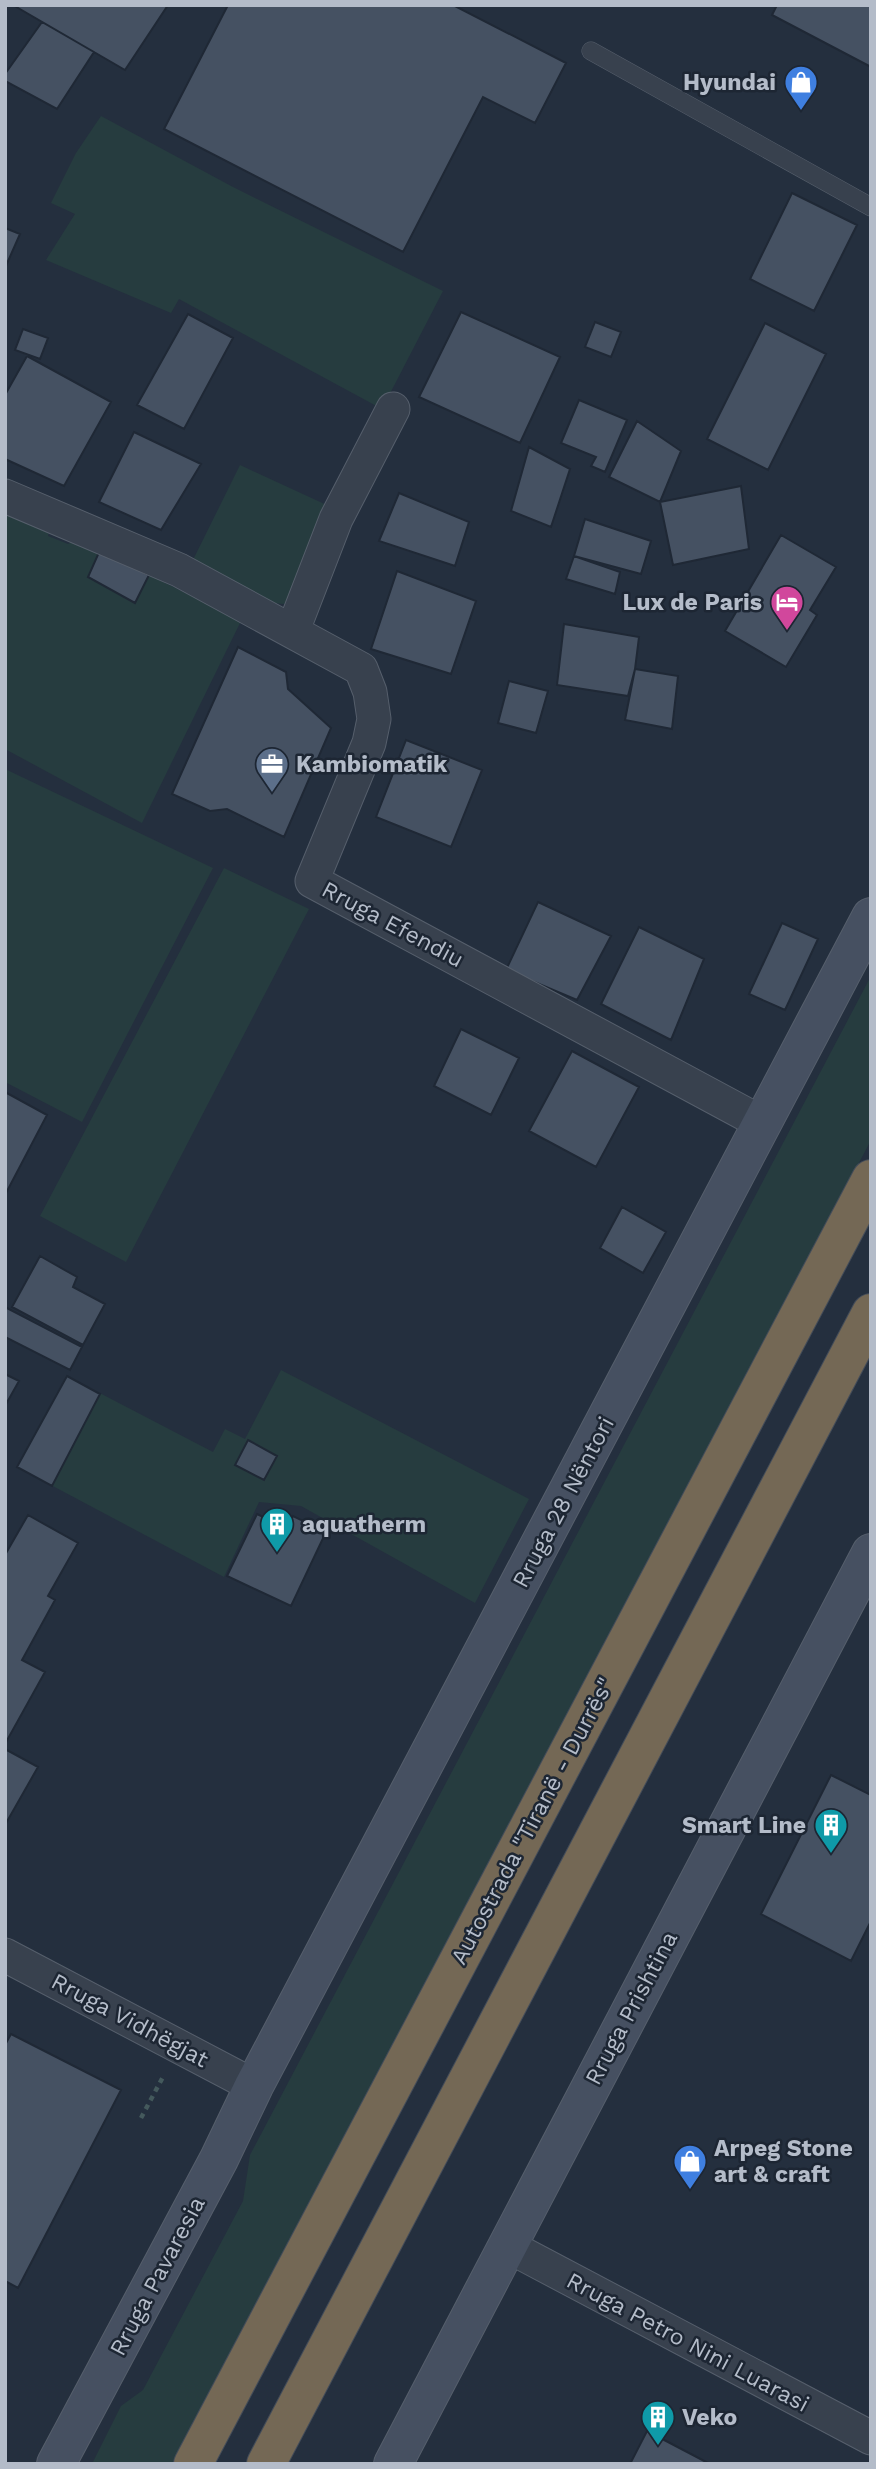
<svg xmlns="http://www.w3.org/2000/svg" width="876" height="2469" viewBox="0 0 876 2469" font-family="'Work Sans',sans-serif">
<style>
.green{fill:#263c3f}
.building{fill:#455162;stroke:#1f2835;stroke-width:2}
.lines{fill:none;stroke-linecap:round;stroke-linejoin:round}
.lane-casing{stroke:#565f6c;stroke-width:19}
.street-casing{stroke:#565f6c;stroke-width:35}
.secondary-casing{stroke:#565f6c;stroke-width:40}
.highway-casing{stroke:#434c59;stroke-width:40}
.path{stroke:#44595c;stroke-width:4.5;stroke-dasharray:5 5;stroke-linecap:butt}
.lane{stroke:#38414e;stroke-width:18}
.street{stroke:#38414e;stroke-width:33}
.secondary{stroke:#465061;stroke-width:38}
.highway{stroke:#746855;stroke-width:38}
.labels{text-anchor:middle;stroke-width:5;stroke-linejoin:round;paint-order:stroke}
.poi-label{font-size:23px;font-weight:bold;fill:#b4bcc9;stroke:#1d2633;text-anchor:start}
.street-label{font-size:23px;fill:#b4bcc9;stroke:#1d2633}
</style>
<rect width="100%" height="100%" fill="#242f3e"/>
<path class="green" d="M 101,116 L 233,187 L 443,291 L 382,409 L 179,299 L 171,313 L 46,260 L 75,214 L 51,203 L 76,153 Z
M 240,465 L 331,507 L 294,601 L 283,604 L 274,603 L 190,566 Z
M 5,508 L 50,527 L 48,536 L 68,544 L 76,540 L 100,550 L 241,621 L 142,823 L 5,749 Z
M 5,769 L 213,868 L 82,1122 L 5,1082 Z
M 224,868 L 309,909 L 126,1262 L 40,1216 Z
M 871,976 L 871,1140 L 172,2464 L 92,2464 L 121,2406 L 143,2390 L 243,2201 L 250,2155 Z
M 281,1370 L 529,1499 L 475,1603 L 301,1506 L 259,1502 L 224,1577 L 17,1467 L 67,1376 L 213,1452 L 225,1429 L 245,1439 Z"/>
<path class="building" d="M 13,5 L 168,5 L 125,70 Z
M 228,5 L 453,5 L 566,63 L 535,123 L 483,97 L 403,252 L 164,129 Z
M 777,5 L 871,5 L 871,67 L 772,15 Z
M 42,22 L 94,52 L 57,109 L 5,81 L 5,74 Z
M 792,193 L 857,225 L 814,311 L 750,279 Z
M 5,228 L 20,234 L 5,268 Z
M 461,312 L 560,357 L 520,443 L 419,397 Z
M 188,314 L 233,338 L 184,429 L 137,405 Z
M 595,322 L 621,332 L 611,357 L 585,347 Z
M 765,323 L 826,354 L 768,470 L 707,439 Z
M 23,329 L 48,338 L 40,359 L 15,350 Z
M 27,356 L 111,402 L 64,486 L 5,459 L 5,395 Z
M 579,400 L 627,420 L 605,472 L 591,466 L 596,457 L 561,443 Z
M 637,421 L 681,451 L 660,502 L 609,477 Z
M 134,432 L 201,464 L 161,530 L 99,502 Z
M 529,447 L 570,469 L 551,527 L 511,511 Z
M 741,486 L 749,549 L 673,565 L 660,502 Z
M 399,493 L 469,522 L 455,566 L 379,541 Z
M 585,519 L 651,541 L 641,574 L 574,556 Z
M 781,535 L 836,567 L 810,610 L 817,615 L 786,667 L 725,631 Z
M 100,550 L 149,575 L 135,603 L 88,577 Z
M 574,556 L 620,572 L 615,594 L 566,579 Z
M 397,571 L 476,601 L 451,674 L 371,649 Z
M 564,624 L 639,637 L 635,669 L 628,696 L 557,685 Z
M 238,647 L 286,672 L 288,689 L 331,728 L 284,837 L 227,809 L 210,811 L 172,794 Z
M 635,669 L 678,676 L 672,729 L 625,720 Z
M 509,681 L 548,691 L 536,733 L 498,723 Z
M 406,740 L 482,770 L 451,847 L 376,817 Z
M 538,902 L 611,936 L 577,1000 L 506,970 Z
M 782,923 L 818,939 L 785,1010 L 749,994 Z
M 639,927 L 704,959 L 671,1040 L 601,1004 Z
M 461,1029 L 519,1058 L 491,1115 L 434,1086 Z
M 572,1051 L 639,1087 L 596,1167 L 529,1131 Z
M 5,1092 L 47,1115 L 5,1195 Z
M 622,1207 L 666,1232 L 643,1273 L 600,1248 Z
M 40,1256 L 77,1277 L 73,1287 L 105,1304 L 83,1345 L 12,1307 Z
M 5,1307 L 82,1347 L 70,1370 L 5,1337 Z
M 5,1374 L 19,1381 L 5,1406 Z
M 67,1376 L 100,1394 L 52,1486 L 17,1467 Z
M 248,1440 L 277,1456 L 264,1480 L 235,1465 Z
M 257,1514 L 287,1528 L 293,1516 L 326,1532 L 291,1606 L 227,1576 Z
M 28,1515 L 78,1543 L 48,1596 L 55,1600 L 22,1660 L 45,1672 L 5,1744 L 5,1555 Z
M 5,1749 L 38,1767 L 5,1825 Z
M 831,1775 L 871,1795 L 871,1921 L 851,1961 L 761,1914 Z
M 11,2034 L 121,2090 L 18,2288 L 5,2281 L 5,2045 Z
M 647,2431 L 710,2464 L 630,2464 Z"/>
<g class="lines">
<defs>
<path id="lane" d="M 591,51 L 871,207"/>
<path id="street" d="M 5,496 L 179,570 L 361,669 L 370,692 L 374,719 L 369,743 L 312,881 L 762,1123
M 293,630 L 336,519 L 393,409
M 5,1955 L 254,2086
M 506,2245 L 871,2438"/>
<path id="secondary" d="M 56,2464 L 219,2159 L 254,2086 L 871,917
M 393,2464 L 871,1553"/>
<path id="highway" d="M 193,2464 L 871,1179
M 266,2464 L 871,1313"/>
</defs>
<use href="#lane" class="lane-casing"/>
<use href="#street" class="street-casing"/>
<use href="#secondary" class="secondary-casing"/>
<use href="#highway" class="highway-casing"/>
<path class="path" d="M 141,2118 L 164,2075"/>
<use href="#lane" class="lane"/>
<use href="#street" class="street"/>
<use href="#secondary" class="secondary"/>
<use href="#highway" class="highway"/>
</g>
<defs>
<symbol id="shop-pin" viewBox="-11 -11 22 30"><path d="M0 17L-7.5 6A9.5 9.5 0 1 1 7.5 6Z" fill="#3f7fe0" stroke="#1d2633"/><path d="M-5-2.5h2.3a2.7 3.5 0 0 1 5.4 0H5L5.5 6h-11ZM-1.5-2.5h3a1.5 2.3 0 0 0-3 0Z" fill="#fff"/></symbol>
<symbol id="hotel-pin" viewBox="-11 -11 22 30"><path d="M0 17L-7.5 6A9.5 9.5 0 1 1 7.5 6Z" fill="#d1479c" stroke="#1d2633"/><path d="M-6-4.5h1.5V1H6V5H4.5V3h-9V5H-6ZM-4 0a1.8 1.8 0 1 1 3.6 0ZM.5 0V-2.5h3Q6-2.5 6 0Z" fill="#fff"/></symbol>
<symbol id="office-pin" viewBox="-11 -11 22 30"><path d="M0 17L-7.5 6A9.5 9.5 0 1 1 7.5 6Z" fill="#5c6f8a" stroke="#1d2633"/><path d="M-6-3h4V-5.5h4V-3h4V5H-6ZM-1-4.5V-3h2v-1.5ZM-6 0V1H6V0Z" fill="#fff"/></symbol>
<symbol id="building-pin" viewBox="-11 -11 22 30"><path d="M0 17L-7.5 6A9.5 9.5 0 1 1 7.5 6Z" fill="#0f9aa8" stroke="#1d2633"/><path d="M-4-6H4V6H1V3H-1V6H-4ZM-2.5-4.3h1.7v1.8h-1.7ZM.8-4.3h1.7v1.8H.8ZM-2.5-1h1.7V.8h-1.7ZM.8-1h1.7V.8H.8Z" fill="#fff"/></symbol>
</defs>
<g fill-rule="evenodd">
<use href="#shop-pin" x="782" y="63" width="38" height="52"/>
<use href="#hotel-pin" x="768" y="583" width="38" height="52"/>
<use href="#office-pin" x="253" y="745" width="38" height="52"/>
<use href="#building-pin" x="258" y="1505" width="38" height="52"/>
<use href="#building-pin" x="812" y="1806" width="38" height="52"/>
<use href="#shop-pin" x="671" y="2142" width="38" height="52"/>
<use href="#building-pin" x="639" y="2398" width="38" height="52"/>
</g>
<g class="labels">
<g class="poi-label">
<text x="776" y="90" text-anchor="end">Hyundai</text>
<text x="762" y="610" text-anchor="end">Lux de Paris</text>
<text x="296" y="772">Kambiomatik</text>
<text x="302" y="1532">aquatherm</text>
<text x="806" y="1833" text-anchor="end">Smart Line</text>
<text x="714" y="2156">Arpeg Stone<tspan x="714" dy="26">art &amp; craft</tspan></text>
<text x="682" y="2425">Veko</text>
</g>
<g class="street-label">
<text transform="translate(393 924) rotate(28)" y="8">Rruga Efendiu</text>
<text transform="translate(563 1502) rotate(-62)" y="8">Rruga 28 Nëntori</text>
<text transform="translate(532 1821) rotate(-62)" y="8">Autostrada "Tiranë - Durrës"</text>
<text transform="translate(631 2008) rotate(-62)" y="8">Rruga Prishtina</text>
<text transform="translate(130 2020) rotate(28)" y="8">Rruga Vidhëgjat</text>
<text transform="translate(157 2276) rotate(-62)" y="8">Rruga Pavaresia</text>
<text transform="translate(688 2342) rotate(28)" y="8">Rruga Petro Nini Luarasi</text>
</g>
</g>
<rect width="876" height="2469" fill="none" stroke="#b4bcc9" stroke-width="14"/>
</svg>
